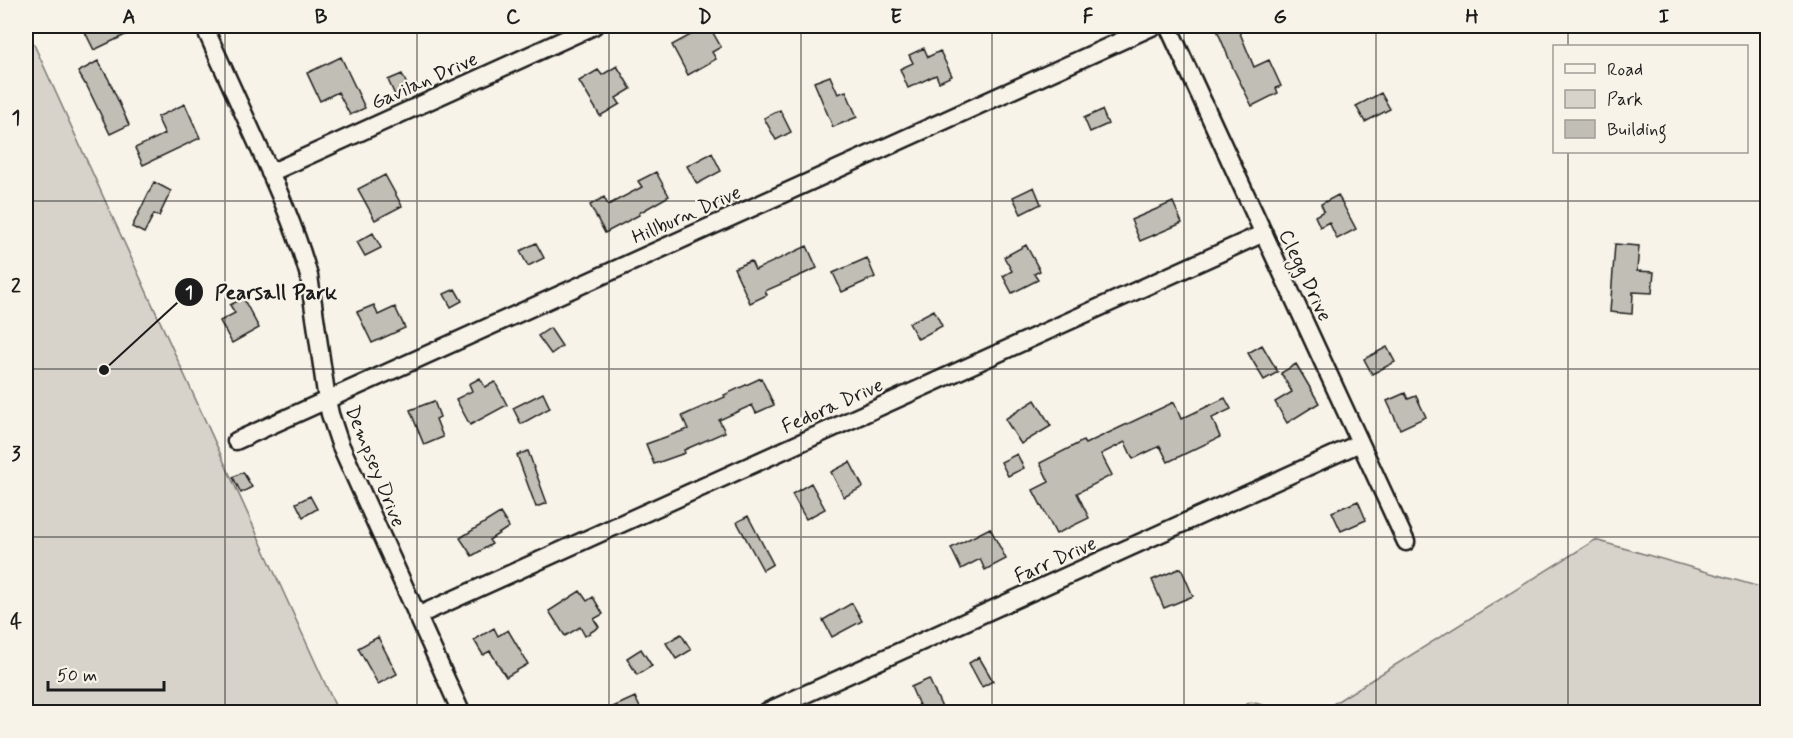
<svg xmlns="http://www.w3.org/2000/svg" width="1793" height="738" viewBox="0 0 1793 738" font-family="Mynerve,sans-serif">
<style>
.green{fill:#d7d3cb;stroke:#7a7874;stroke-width:1.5}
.building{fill:#c0beb5;stroke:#1c1c1c;stroke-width:1.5}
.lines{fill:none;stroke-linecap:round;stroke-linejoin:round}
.minor-casing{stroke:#1c1c1c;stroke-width:21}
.minor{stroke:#f7f3e8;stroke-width:16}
.grid{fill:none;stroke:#1c1c1c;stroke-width:1.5;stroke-opacity:0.55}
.labels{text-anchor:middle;stroke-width:4.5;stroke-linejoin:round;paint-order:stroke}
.street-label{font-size:20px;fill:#1c1c1c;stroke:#f7f3e8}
.leader{fill:none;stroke:#1c1c1c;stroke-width:2}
.callout-dot{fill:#1c1c1c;stroke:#f7f3e8;stroke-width:2}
.mark-label{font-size:18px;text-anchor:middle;font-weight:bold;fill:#fff}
.callout-label{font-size:21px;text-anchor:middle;font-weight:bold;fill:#1c1c1c;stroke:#f7f3e8;stroke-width:4.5;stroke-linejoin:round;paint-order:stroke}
.neatline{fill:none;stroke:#1c1c1c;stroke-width:2}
.grid-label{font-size:20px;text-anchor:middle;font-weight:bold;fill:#1c1c1c}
</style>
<rect width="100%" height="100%" fill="#f7f3e8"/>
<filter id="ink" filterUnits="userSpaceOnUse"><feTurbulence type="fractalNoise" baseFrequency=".0167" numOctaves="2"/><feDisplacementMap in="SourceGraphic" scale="12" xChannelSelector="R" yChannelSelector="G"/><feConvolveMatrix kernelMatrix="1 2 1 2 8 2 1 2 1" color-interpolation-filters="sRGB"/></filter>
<g filter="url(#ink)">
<path class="green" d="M 26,27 L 338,712 L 26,712 Z
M 1595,540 L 1767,589 L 1767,712 L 1320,712 Z
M 1251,702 L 1289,712 L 1232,712 Z"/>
<path class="building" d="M 82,26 L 144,26 L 94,50 Z
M 707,26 L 709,26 L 721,47 L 712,52 L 716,59 L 688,75 L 672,45 Z
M 1228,26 L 1237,26 L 1254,67 L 1269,60 L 1281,86 L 1276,88 L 1278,93 L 1252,106 L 1233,68 L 1217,30 Z
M 924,48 L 928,57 L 940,51 L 952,76 L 939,82 L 936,75 L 908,88 L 900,69 L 913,63 L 909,55 Z
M 341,57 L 365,108 L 350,115 L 338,92 L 320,101 L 307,73 Z
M 98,61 L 108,78 L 129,125 L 110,134 L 86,84 L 85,84 L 78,72 Z
M 617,66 L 631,89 L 616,98 L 620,104 L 600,116 L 579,81 L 598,70 L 602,75 Z
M 402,74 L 409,89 L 395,95 L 388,80 Z
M 830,76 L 838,94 L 846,91 L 857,117 L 833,127 L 814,82 Z
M 1381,93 L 1390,109 L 1365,122 L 1356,106 Z
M 185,104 L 200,138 L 143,165 L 135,148 L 165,134 L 157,117 Z
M 780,110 L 791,132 L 776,140 L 764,118 Z
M 1102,110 L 1108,124 L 1090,132 L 1084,118 Z
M 712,153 L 721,171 L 697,184 L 687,166 Z
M 656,172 L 669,196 L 639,213 L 639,215 L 605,233 L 590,205 L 604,197 L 608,205 L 642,187 L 638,181 Z
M 385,175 L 402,206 L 375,220 L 358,189 Z
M 154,182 L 171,191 L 159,216 L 154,214 L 144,233 L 132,227 Z
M 1034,187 L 1041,204 L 1021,214 L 1013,197 Z
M 1338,195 L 1356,229 L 1337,239 L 1329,222 L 1320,227 L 1315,216 L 1324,211 L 1321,204 Z
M 1173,202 L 1182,223 L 1140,241 L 1131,220 Z
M 373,233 L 381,248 L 365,256 L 357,242 Z
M 536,243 L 544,258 L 528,266 L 520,251 Z
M 1615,244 L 1639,246 L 1637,271 L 1654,272 L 1652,293 L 1633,292 L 1632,314 L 1610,312 Z
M 1026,245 L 1040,271 L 1034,274 L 1038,280 L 1012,293 L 1003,276 L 1012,271 L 1004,257 Z
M 807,246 L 817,268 L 765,291 L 767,295 L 750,303 L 734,268 L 751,261 L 755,270 Z
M 867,258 L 875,277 L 842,292 L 833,273 Z
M 455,289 L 462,301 L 451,307 L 444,294 Z
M 243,298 L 259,328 L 232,343 L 220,321 L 235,313 L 230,305 Z
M 374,305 L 378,315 L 395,307 L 405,328 L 372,343 L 357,312 Z
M 934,310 L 942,326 L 918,339 L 909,323 Z
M 550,328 L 562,346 L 551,354 L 538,336 Z
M 1262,345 L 1278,372 L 1264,380 L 1248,353 Z
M 1387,347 L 1395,362 L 1372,374 L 1364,359 Z
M 1296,364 L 1319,403 L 1287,423 L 1275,402 L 1292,392 L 1281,373 Z
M 480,378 L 485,387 L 495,382 L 507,405 L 470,425 L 456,399 L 472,391 L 469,384 Z
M 761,378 L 774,405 L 756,413 L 752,405 L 719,420 L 725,432 L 684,450 L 685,453 L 654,464 L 646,444 L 688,429 L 682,416 L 725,397 L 724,395 Z
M 543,393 L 550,408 L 521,424 L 513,408 Z
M 1405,393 L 1408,399 L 1416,396 L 1426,417 L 1400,429 L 1387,401 Z
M 1225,398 L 1231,409 L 1212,418 L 1220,437 L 1168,462 L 1160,446 L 1133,459 L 1125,442 L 1101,454 L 1112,475 L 1077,493 L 1089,518 L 1056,534 L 1033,490 L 1049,482 L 1040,463 L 1083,441 L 1085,444 L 1174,402 L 1181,419 Z
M 1035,400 L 1051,426 L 1021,444 L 1005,419 Z
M 434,401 L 440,417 L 436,419 L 443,437 L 424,445 L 410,410 Z
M 528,451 L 547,503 L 536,507 L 517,455 Z
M 1017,454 L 1024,468 L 1008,476 L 1001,462 Z
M 850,462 L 863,487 L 844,497 L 831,472 Z
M 243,472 L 252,487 L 241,493 L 233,477 Z
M 811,483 L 825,509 L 806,519 L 792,494 Z
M 310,496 L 317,509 L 303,517 L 296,503 Z
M 1358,501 L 1366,520 L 1341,531 L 1332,512 Z
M 500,513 L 509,527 L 489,540 L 492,544 L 472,556 L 460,538 Z
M 748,516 L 773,564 L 763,570 L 737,522 Z
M 990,528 L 1006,559 L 985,570 L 980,559 L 961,569 L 951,548 Z
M 1181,568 L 1193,596 L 1164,608 L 1152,580 Z
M 580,591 L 587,601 L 593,597 L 603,614 L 594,619 L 599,627 L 585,636 L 580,627 L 565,636 L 549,611 Z
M 852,603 L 862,621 L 832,637 L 823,620 Z
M 494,628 L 498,636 L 508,630 L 528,664 L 506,677 L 490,651 L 483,655 L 474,640 Z
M 681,634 L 691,650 L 676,659 L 666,643 Z
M 378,637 L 397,674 L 378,684 L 358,648 Z
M 641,649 L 652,666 L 637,675 L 627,658 Z
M 979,657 L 993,681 L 982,687 L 969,663 Z
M 929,679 L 944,712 L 922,712 L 911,687 Z
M 635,697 L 642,712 L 602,712 Z"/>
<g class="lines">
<defs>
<path id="minor" d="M 204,26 C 222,65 239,104 257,143 C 277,187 296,230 309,276 L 327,400 L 330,414 L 340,444 L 461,712
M 1168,26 L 1406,542
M 270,173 L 594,26
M 236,441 L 1154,26
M 417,616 L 1264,233
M 766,712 L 1360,443"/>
</defs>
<use href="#minor" class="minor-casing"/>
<use href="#minor" class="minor"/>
</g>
</g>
<path class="grid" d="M 225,26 L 225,712M 417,26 L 417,712M 609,26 L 609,712M 801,26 L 801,712M 992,26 L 992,712M 1184,26 L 1184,712M 1376,26 L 1376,712M 1568,26 L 1568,46M 1568,152 L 1568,712M 26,201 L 1768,201M 26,369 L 1768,369M 26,537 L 1768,537"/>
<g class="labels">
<g class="street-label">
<text transform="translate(424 80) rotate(-24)" y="7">Gavilan Drive</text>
<text transform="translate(686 214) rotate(-24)" y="7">Hillburn Drive</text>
<text transform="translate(1306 275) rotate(65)" y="7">Clegg Drive</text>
<text transform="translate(832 405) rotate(-24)" y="7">Fedora Drive</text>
<text transform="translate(376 466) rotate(68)" y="7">Dempsey Drive</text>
<text transform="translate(1055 559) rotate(-24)" y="7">Farr Drive</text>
</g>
</g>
<path class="leader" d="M104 370L189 292"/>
<g class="callout-dot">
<circle cx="104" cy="370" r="6"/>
<circle cx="189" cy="292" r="15"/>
</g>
<g class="mark-label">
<text x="189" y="298">1</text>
</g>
<g class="callout-label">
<text x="276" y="299">Pearsall Park</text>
</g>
<rect width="1793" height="738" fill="none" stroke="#f7f3e8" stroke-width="66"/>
<rect x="1553" y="45" width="195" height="108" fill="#f7f3e8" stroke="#9f9d96" stroke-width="1.5"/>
<rect x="1565" y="64" width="30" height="9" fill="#f7f3e8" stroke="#9f9d96" stroke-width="1.5"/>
<text x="1607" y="75" font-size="18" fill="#1c1c1c">Road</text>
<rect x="1565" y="90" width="30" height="18" fill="#d7d3cb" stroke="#9f9d96" stroke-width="1.5"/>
<text x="1607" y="105" font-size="18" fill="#1c1c1c">Park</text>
<rect x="1565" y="120" width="30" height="18" fill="#c0beb5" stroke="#9f9d96" stroke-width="1.5"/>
<text x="1607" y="135" font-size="18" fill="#1c1c1c">Building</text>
<path d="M48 681v9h116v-9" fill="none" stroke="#1c1c1c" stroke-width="3"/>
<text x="57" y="681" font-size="18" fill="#1c1c1c" stroke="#f7f3e8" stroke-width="4.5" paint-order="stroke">50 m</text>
<rect x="33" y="33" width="1727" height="672" class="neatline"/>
<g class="grid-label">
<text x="129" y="23">A</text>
<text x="321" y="23">B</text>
<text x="513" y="23">C</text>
<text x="705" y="23">D</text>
<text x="896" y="23">E</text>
<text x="1088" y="23">F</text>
<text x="1280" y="23">G</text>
<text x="1472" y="23">H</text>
<text x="1664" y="23">I</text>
<text x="16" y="124">1</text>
<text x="16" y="292">2</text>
<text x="16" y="460">3</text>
<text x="16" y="628">4</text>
</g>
</svg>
